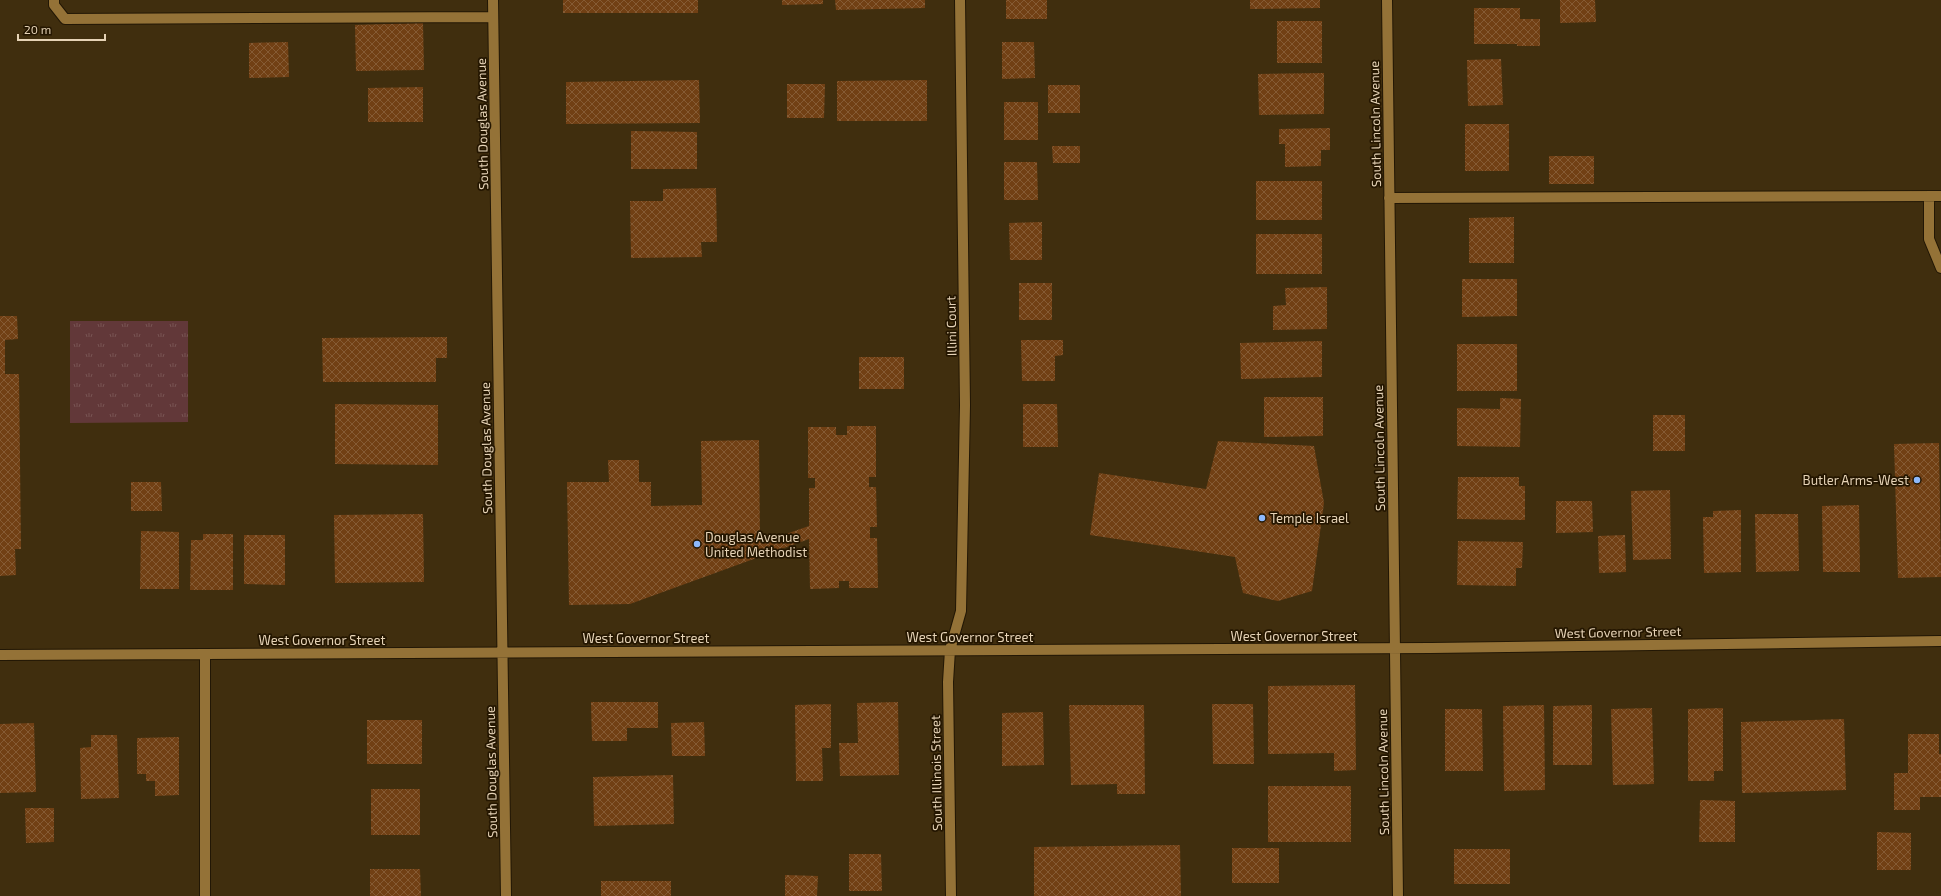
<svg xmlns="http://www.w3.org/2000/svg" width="1941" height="896" viewBox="0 0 1941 896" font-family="'Exo 2',sans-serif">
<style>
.grass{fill:url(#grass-tufts)}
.building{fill:url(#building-cross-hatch)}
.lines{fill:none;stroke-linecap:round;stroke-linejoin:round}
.minor-casing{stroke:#221705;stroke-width:12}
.minor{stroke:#947237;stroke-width:10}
.poi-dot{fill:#8db9fc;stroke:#241600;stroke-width:1.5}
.labels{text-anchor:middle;stroke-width:3.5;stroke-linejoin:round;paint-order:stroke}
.street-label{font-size:13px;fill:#e6d3b6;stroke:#241600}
.poi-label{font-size:13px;fill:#e6d3b6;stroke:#241600;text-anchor:start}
</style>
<defs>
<pattern id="grass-tufts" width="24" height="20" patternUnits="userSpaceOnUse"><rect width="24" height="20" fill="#623839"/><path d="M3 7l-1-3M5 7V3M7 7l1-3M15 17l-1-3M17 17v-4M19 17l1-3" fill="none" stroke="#785453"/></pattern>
<pattern id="building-cross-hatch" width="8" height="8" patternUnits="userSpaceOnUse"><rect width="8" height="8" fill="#714014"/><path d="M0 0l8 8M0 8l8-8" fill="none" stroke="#855b34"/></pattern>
</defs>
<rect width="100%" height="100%" fill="#402e0e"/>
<path class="grass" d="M 70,321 L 188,321 L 188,422 L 70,423 Z"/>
<path class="building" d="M 563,0 L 698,0 L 698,13 L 563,13 Z
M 782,0 L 823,0 L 823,4 L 782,5 Z
M 835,0 L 925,0 L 925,8 L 836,10 Z
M 1006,0 L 1047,0 L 1047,19 L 1006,19 Z
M 1250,0 L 1320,0 L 1320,8 L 1250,9 Z
M 1560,0 L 1595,0 L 1596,22 L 1560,23 Z
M 1474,8 L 1520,8 L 1520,19 L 1540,19 L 1540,46 L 1517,46 L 1517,44 L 1474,44 Z
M 1277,21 L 1322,21 L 1322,63 L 1277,63 Z
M 423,23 L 424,70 L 356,71 L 355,25 Z
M 288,42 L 289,77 L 249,78 L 249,43 Z
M 1002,42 L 1034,42 L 1035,78 L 1002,79 Z
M 1501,59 L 1503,105 L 1468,106 L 1467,60 Z
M 1324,73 L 1324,114 L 1259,115 L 1258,74 Z
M 699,80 L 700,123 L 566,124 L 566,82 Z
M 927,80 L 927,121 L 837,121 L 837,81 Z
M 787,84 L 825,84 L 824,118 L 787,118 Z
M 1048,85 L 1080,85 L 1080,113 L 1048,113 Z
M 423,87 L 423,122 L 368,122 L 368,88 Z
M 1004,102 L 1038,102 L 1038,140 L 1004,140 Z
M 1465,124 L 1509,124 L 1509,171 L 1465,171 Z
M 1330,128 L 1330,150 L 1321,150 L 1321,166 L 1285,167 L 1285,144 L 1279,144 L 1279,129 Z
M 631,131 L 697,132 L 697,169 L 631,169 Z
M 1052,146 L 1080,146 L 1080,163 L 1053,163 Z
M 1549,156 L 1594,156 L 1594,184 L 1549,184 Z
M 1004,162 L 1037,162 L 1038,200 L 1004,200 Z
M 1256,181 L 1322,181 L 1322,220 L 1256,220 Z
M 716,188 L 717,242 L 701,242 L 702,257 L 631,258 L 630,201 L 663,201 L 663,189 Z
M 1514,217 L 1514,263 L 1469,263 L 1469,218 Z
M 1042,222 L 1042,260 L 1010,260 L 1009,223 Z
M 1256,234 L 1322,234 L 1322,274 L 1256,274 Z
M 1462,279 L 1517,279 L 1517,316 L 1462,317 Z
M 1019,283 L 1052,283 L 1052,320 L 1019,320 Z
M 1327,287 L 1327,329 L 1273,330 L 1273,306 L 1286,305 L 1285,288 Z
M 0,316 L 17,316 L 18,339 L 5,340 L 5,374 L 19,374 L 21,549 L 15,549 L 16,575 L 0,576 Z
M 447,337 L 447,358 L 436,358 L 436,382 L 323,382 L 322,338 Z
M 1021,340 L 1063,340 L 1063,355 L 1055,356 L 1055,381 L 1022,381 Z
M 1322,341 L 1322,377 L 1241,379 L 1240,343 Z
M 1457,344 L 1517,344 L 1517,391 L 1457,391 Z
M 859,357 L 904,357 L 904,389 L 859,389 Z
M 1264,397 L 1323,397 L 1323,436 L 1264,437 Z
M 1500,398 L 1521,399 L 1520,447 L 1457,446 L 1457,408 L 1500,409 Z
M 335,404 L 438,405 L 438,465 L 335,464 Z
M 1023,404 L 1057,404 L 1058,447 L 1023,447 Z
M 1653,415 L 1685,415 L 1685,451 L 1653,451 Z
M 847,426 L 876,426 L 876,477 L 869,477 L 869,487 L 876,487 L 877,527 L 870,527 L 870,538 L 877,538 L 878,588 L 849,588 L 849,581 L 839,581 L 839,588 L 810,589 L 809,539 L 630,604 L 569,605 L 567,482 L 609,482 L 608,460 L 639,460 L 639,482 L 651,482 L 651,506 L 702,505 L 701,441 L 759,440 L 760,543 L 809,526 L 809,488 L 815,488 L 815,478 L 808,478 L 808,427 L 836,427 L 836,435 L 847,435 Z
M 1218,441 L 1314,446 L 1324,503 L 1312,591 L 1278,601 L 1243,593 L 1235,557 L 1090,535 L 1099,473 L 1206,489 Z
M 1939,443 L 1941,577 L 1898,578 L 1894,444 Z
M 1458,477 L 1519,477 L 1519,486 L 1525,486 L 1525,520 L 1457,519 Z
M 131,482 L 161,482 L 162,511 L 131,511 Z
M 1670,490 L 1671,559 L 1633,560 L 1631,491 Z
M 1556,501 L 1592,501 L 1593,532 L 1556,533 Z
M 1859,505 L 1860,572 L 1823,572 L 1822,506 Z
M 1741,510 L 1741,572 L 1704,573 L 1703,517 L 1713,517 L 1713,511 Z
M 423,514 L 424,582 L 335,583 L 334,515 Z
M 1755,514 L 1798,514 L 1799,571 L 1756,572 Z
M 141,531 L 179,532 L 179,589 L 140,589 Z
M 203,534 L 233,534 L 233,590 L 190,590 L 191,540 L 203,540 Z
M 244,535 L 285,535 L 285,585 L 244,584 Z
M 1625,535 L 1626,572 L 1599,573 L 1598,536 Z
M 1458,541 L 1523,542 L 1522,568 L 1516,568 L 1516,586 L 1457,585 Z
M 1355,685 L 1356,770 L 1334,771 L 1334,753 L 1268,754 L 1268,686 Z
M 591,702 L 658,702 L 658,728 L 627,728 L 627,741 L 592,741 Z
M 898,702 L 899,775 L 840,776 L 839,743 L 858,743 L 857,703 Z
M 831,704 L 831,748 L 822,748 L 823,781 L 796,781 L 795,705 Z
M 1212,704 L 1253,704 L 1254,764 L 1213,764 Z
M 1069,705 L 1144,705 L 1145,794 L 1117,794 L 1117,784 L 1071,785 Z
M 1544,705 L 1545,790 L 1504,791 L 1503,706 Z
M 1592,705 L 1592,765 L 1553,765 L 1553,706 Z
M 1652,708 L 1654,784 L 1613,785 L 1611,709 Z
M 1723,708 L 1723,771 L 1714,771 L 1714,781 L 1688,781 L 1688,709 Z
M 1445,709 L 1482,709 L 1483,771 L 1445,771 Z
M 1043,712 L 1044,765 L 1002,766 L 1002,713 Z
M 1844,719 L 1846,790 L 1742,793 L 1741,722 Z
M 367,720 L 422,720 L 422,764 L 367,764 Z
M 704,722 L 705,756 L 672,756 L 671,723 Z
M 34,723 L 36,792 L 0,793 L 0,724 Z
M 1908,734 L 1939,734 L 1939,754 L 1941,754 L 1941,797 L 1920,797 L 1920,810 L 1894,810 L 1894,773 L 1908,773 Z
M 91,735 L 117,735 L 119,798 L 81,799 L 80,748 L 91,747 Z
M 179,737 L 179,795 L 155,796 L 155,781 L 146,781 L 146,774 L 137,774 L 137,738 Z
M 673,775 L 674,824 L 594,826 L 593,777 Z
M 1268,786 L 1351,786 L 1351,842 L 1268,842 Z
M 371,789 L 420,789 L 420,835 L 371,835 Z
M 1700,800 L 1735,801 L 1735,842 L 1699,842 Z
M 25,808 L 54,808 L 54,842 L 26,843 Z
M 1877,832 L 1911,833 L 1911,870 L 1877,870 Z
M 1180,845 L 1181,896 L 1034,896 L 1034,847 Z
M 1232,848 L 1279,848 L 1279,883 L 1232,883 Z
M 1454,849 L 1510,849 L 1510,884 L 1454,884 Z
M 849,854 L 881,854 L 882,891 L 849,891 Z
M 370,869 L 420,869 L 421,896 L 370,896 Z
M 785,875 L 818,876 L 817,896 L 785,896 Z
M 601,881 L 671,881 L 671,896 L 601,896 Z"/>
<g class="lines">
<defs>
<path id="minor" d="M 54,0 L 54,5 L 65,19 L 493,17
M 493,0 L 506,896
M 1387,0 L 1398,896
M 1929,196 L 1929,239 L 1941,268
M 1389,198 L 1941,196
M 205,654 L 205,896
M 0,655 L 1431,648 L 1941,641
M 951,896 L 948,682 L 950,650 L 961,611 L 965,405 L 960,0"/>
</defs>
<use href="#minor" class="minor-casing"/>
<use href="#minor" class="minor"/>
</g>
<g class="poi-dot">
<circle cx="1917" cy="480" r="4"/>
<circle cx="1262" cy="518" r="4"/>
<circle cx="697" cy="544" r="4"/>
</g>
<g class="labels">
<g class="street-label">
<text transform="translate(482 124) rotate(-91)" y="5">South Douglas Avenue</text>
<text transform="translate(1375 124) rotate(-91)" y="5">South Lincoln Avenue</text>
<text transform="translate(951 326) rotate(-91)" y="5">Illini Court</text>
<text transform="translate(486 448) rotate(-91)" y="5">South Douglas Avenue</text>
<text transform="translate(1379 448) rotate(-91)" y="5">South Lincoln Avenue</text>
<text transform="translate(1618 632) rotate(-1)" y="5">West Governor Street</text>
<text x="1294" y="641">West Governor Street</text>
<text x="970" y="642">West Governor Street</text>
<text x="646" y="643">West Governor Street</text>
<text x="322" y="645">West Governor Street</text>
<text transform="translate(491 772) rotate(-91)" y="5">South Douglas Avenue</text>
<text transform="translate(1383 772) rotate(-91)" y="5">South Lincoln Avenue</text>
<text transform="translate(936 773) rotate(-91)" y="5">South Illinois Street</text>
</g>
<g class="poi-label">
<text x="1909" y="485" text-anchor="end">Butler Arms-West</text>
<text x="1270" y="523">Temple Israel</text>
<text x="705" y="542">Douglas Avenue<tspan x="705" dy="15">United Methodist</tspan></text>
</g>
</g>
<path d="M18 34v6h87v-6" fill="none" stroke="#e6d3b6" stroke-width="2"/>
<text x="24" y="34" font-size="12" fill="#e6d3b6" stroke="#241600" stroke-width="3" paint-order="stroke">20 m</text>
</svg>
